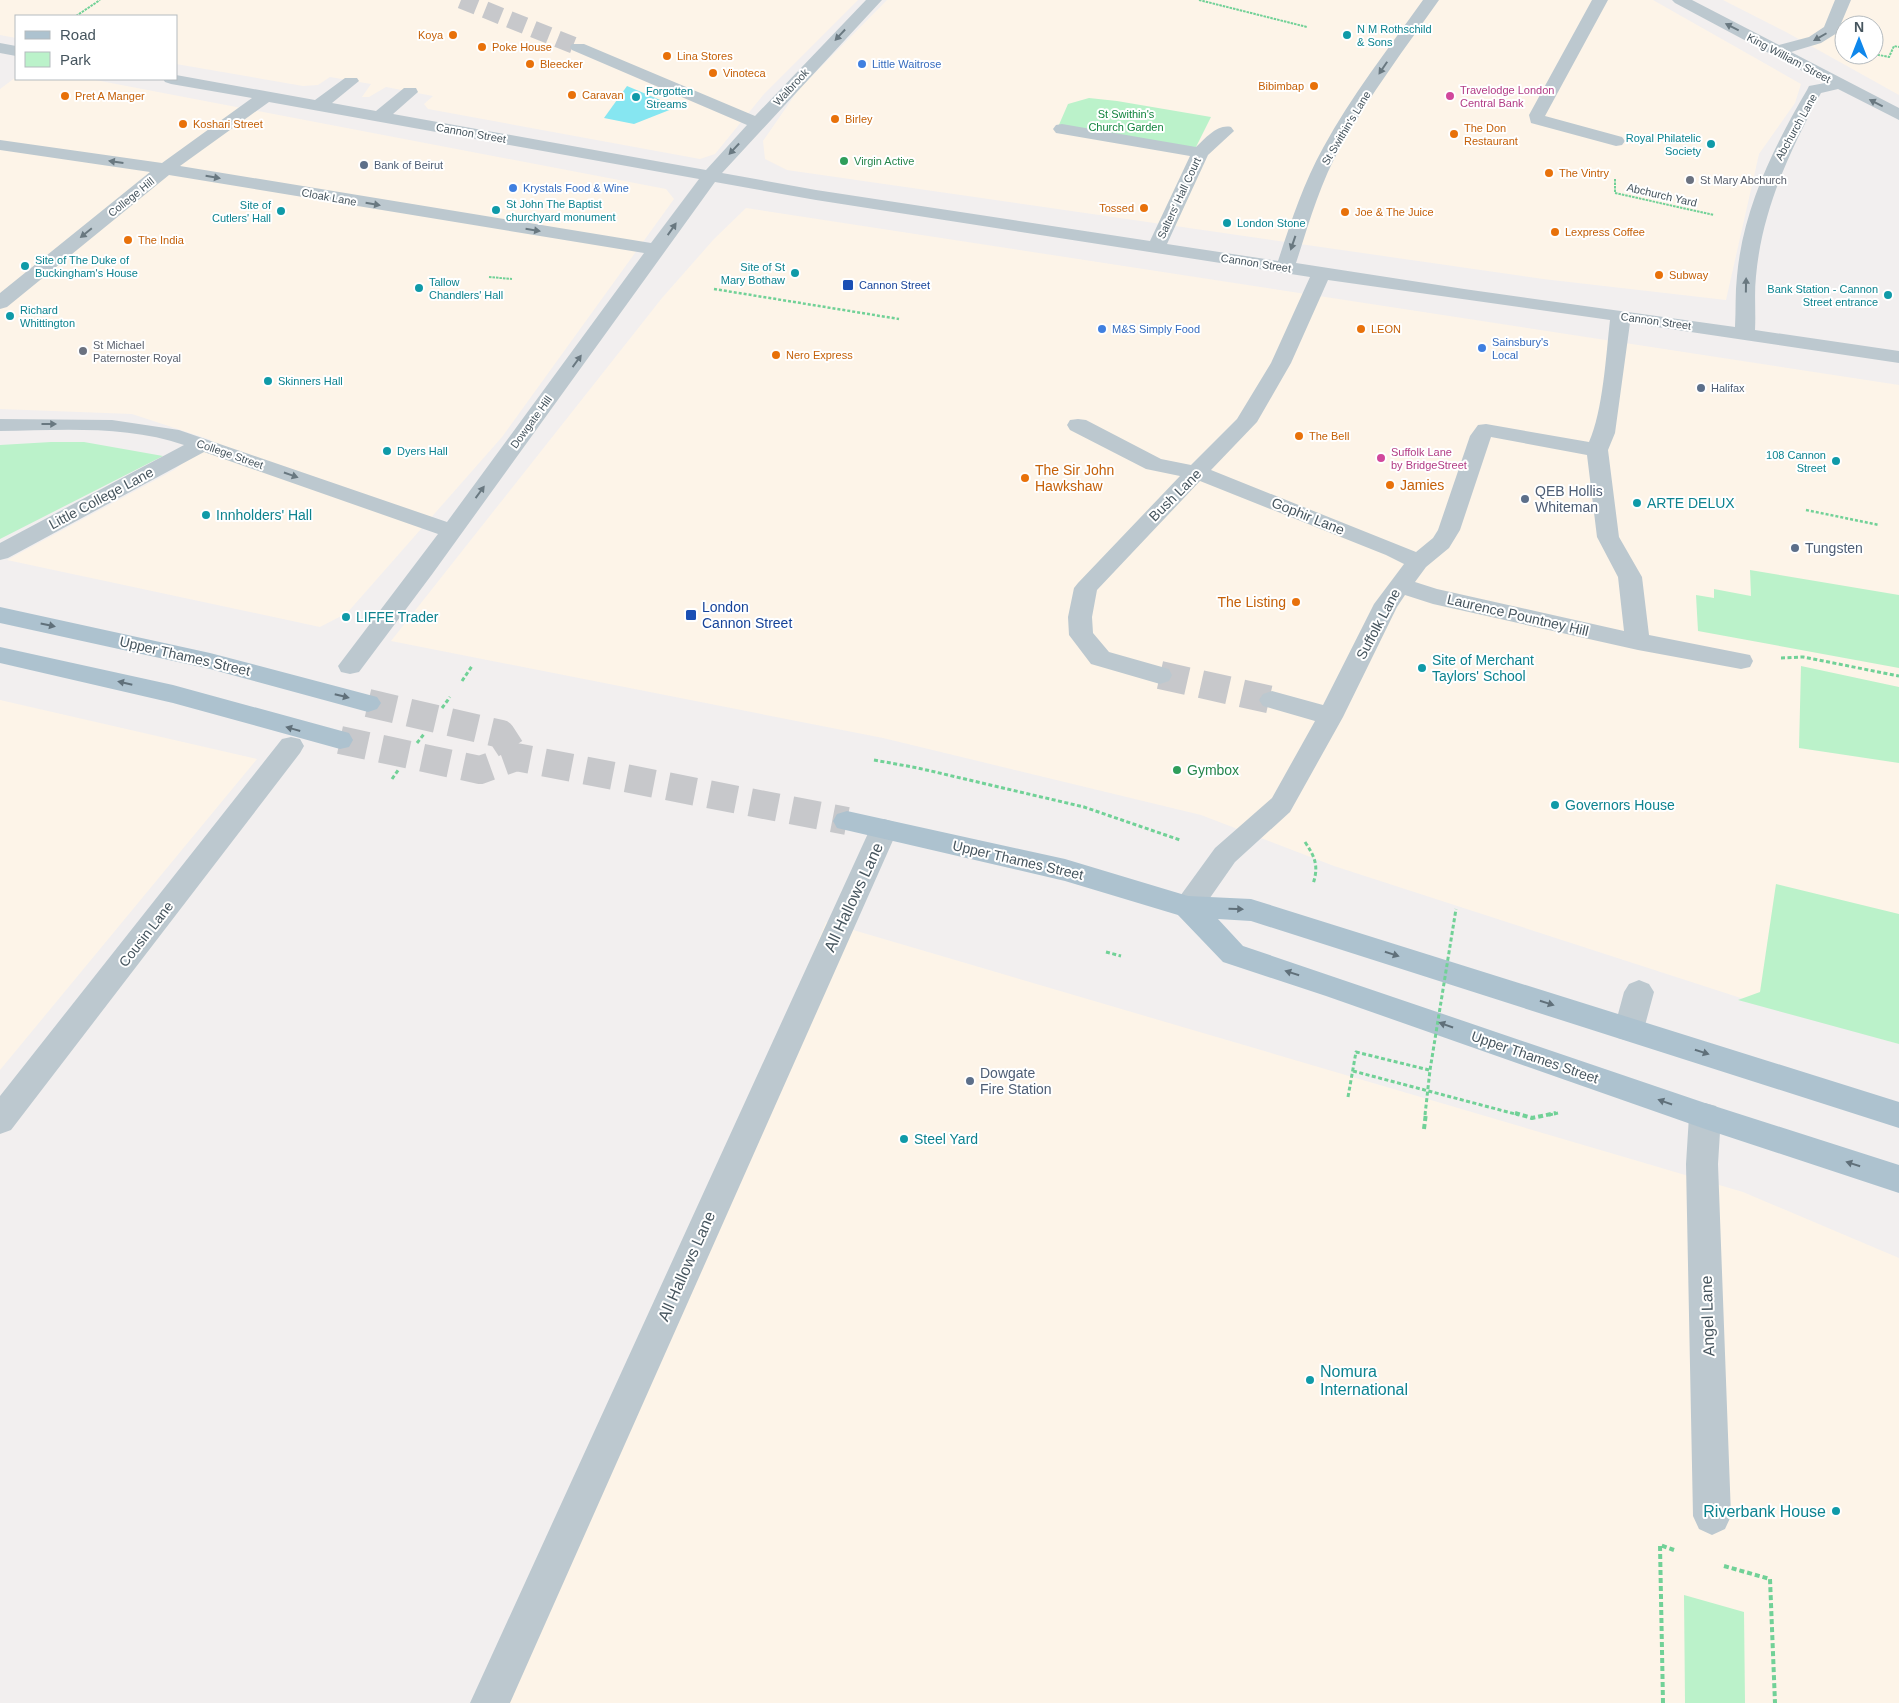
<svg xmlns="http://www.w3.org/2000/svg" width="1899" height="1703" viewBox="0 0 1899 1703" font-family="Arial,sans-serif">
<style>
.commercial{fill:#fdf4e8;fill-rule:evenodd}
.green{fill:#bbf2ca}
.water{fill:#86e6f1}
.lines{fill:none;stroke-linecap:round;stroke-linejoin:round}
.minor-tunnel-far1{stroke:#c7c8cb;stroke-width:17;stroke-dasharray:17 9;stroke-linecap:butt}
.minor-tunnel{stroke:#c7c8cb;stroke-width:28;stroke-dasharray:28 14;stroke-linecap:butt}
.major-tunnel{stroke:#c7c8cb;stroke-width:28;stroke-dasharray:28 14;stroke-linecap:butt}
.path-far3{stroke:#71d197;stroke-width:2;stroke-dasharray:2.5 1;stroke-linecap:butt}
.path-far2{stroke:#71d197;stroke-width:2.5;stroke-dasharray:3 2;stroke-linecap:butt}
.path-far1{stroke:#71d197;stroke-width:3;stroke-dasharray:4 2.5;stroke-linecap:butt}
.path{stroke:#71d197;stroke-width:4;stroke-dasharray:5 3;stroke-linecap:butt}
.minor{fill:#bcc8cf;fill-rule:evenodd}
.major{fill:#adc2cf;fill-rule:evenodd}
.path-bridge-far1{stroke:#71d197;stroke-width:3;stroke-dasharray:4 2.5;stroke-linecap:butt}
.path-bridge{stroke:#71d197;stroke-width:4;stroke-dasharray:5 3;stroke-linecap:butt}
.oneway{fill:#697880}
.oneway2{fill:#60707a}
.food-dot{fill:#e8710a;stroke:#fff;stroke-width:2}
.culture-dot{fill:#0f9aa8;stroke:#fff;stroke-width:2}
.shop-dot{fill:#3f7fe0;stroke:#fff;stroke-width:2}
.hotel-dot{fill:#d1479c;stroke:#fff;stroke-width:2}
.leisure-dot{fill:#2e9e5b;stroke:#fff;stroke-width:2}
.service-dot{fill:#5c6f8a;stroke:#fff;stroke-width:2}
.worship-dot{fill:#6b7280;stroke:#fff;stroke-width:2}
.transit-dot{fill:#1a4fb4;stroke:#fff;stroke-width:2}
.labels{text-anchor:middle;stroke-width:4;stroke-linejoin:round;paint-order:stroke}
.far-culture-label{font-size:11px;fill:#0d838f;stroke:#fff;text-anchor:start}
.far-food-label{font-size:11px;fill:#c56008;stroke:#fff;text-anchor:start}
.far-street-label{font-size:11px;fill:#46555e;stroke:#fff}
.far-shop-label{font-size:11px;fill:#366cbe;stroke:#fff;text-anchor:start}
.far-hotel-label{font-size:11px;fill:#b23c85;stroke:#fff;text-anchor:start}
.far-park-label{font-size:11px;fill:#12843e;stroke:#fff}
.far-leisure-label{font-size:11px;fill:#27864d;stroke:#fff;text-anchor:start}
.far-service-label{font-size:11px;fill:#4e5e75;stroke:#fff;text-anchor:start}
.far-worship-label{font-size:11px;fill:#5b616d;stroke:#fff;text-anchor:start}
.far-transit-label{font-size:11px;fill:#164399;stroke:#fff;text-anchor:start}
.food-label{font-size:14px;fill:#c56008;stroke:#fff;text-anchor:start}
.service-label{font-size:14px;fill:#4e5e75;stroke:#fff;text-anchor:start}
.street-label{font-size:14px;fill:#46555e;stroke:#fff}
.culture-label{font-size:14px;fill:#0d838f;stroke:#fff;text-anchor:start}
.transit-label{font-size:14px;fill:#164399;stroke:#fff;text-anchor:start}
.leisure-label{font-size:14px;fill:#27864d;stroke:#fff;text-anchor:start}
.near-street-label{font-size:16px;fill:#46555e;stroke:#fff}
.near-culture-label{font-size:16px;fill:#0d838f;stroke:#fff;text-anchor:start}
</style>
<rect width="100%" height="100%" fill="#f2efef"/>
<path class="commercial" d="M 0,0 L 858,0 L 764,94 L 715,154 L 700,159 L 428,109 L 424,104 L 433,96 L 386,87 L 369,97 L 362,97 L 371,84 L 330,77 L 318,85 L 303,86 L 176,64 L 176,16 L 16,16 L 16,38 L 0,35 Z
M 887,0 L 1653,0 L 1801,84 L 1795,103 L 1759,154 L 1726,300 L 1543,279 L 787,170 L 765,159 L 763,141 L 799,89 Z
M 1723,0 L 1899,0 L 1899,95 L 1786,32 ZM 1844,25 L 1874,25 L 1874,55 L 1844,55 Z
M 16,77 L 90,79 L 666,189 L 674,199 L 502,437 L 347,613 L 320,627 L 7,560 L 174,470 L 211,440 L 132,414 L 0,409 L 0,89 Z
M 746,208 L 1899,385 L 1899,1044 L 1747,1000 L 1334,866 L 1201,815 L 883,738 L 391,641 L 662,298 L 714,239 Z
M 0,700 L 257,759 L 0,1070 Z
M 826,922 L 1743,1192 L 1899,1258 L 1899,1703 L 508,1703 Z"/>
<path class="green" d="M 1089,98 L 1117,101 L 1211,117 L 1195,149 L 1058,127 L 1068,104 Z
M 51,442 L 84,442 L 163,456 L 0,539 L 0,445 Z
M 1750,570 L 1899,595 L 1899,668 L 1698,631 L 1696,595 L 1714,598 L 1714,589 L 1751,596 Z
M 1801,666 L 1899,687 L 1899,763 L 1799,748 Z
M 1776,884 L 1899,914 L 1899,1044 L 1738,1000 L 1760,992 Z
M 1684,1595 L 1744,1612 L 1745,1703 L 1685,1703 Z"/>
<path class="water" d="M 627,86 L 677,107 L 634,124 L 604,118 Z"/>
<g class="lines">
<path class="minor-tunnel-far1" d="M 461,0 L 578,47"/>
<path class="minor-tunnel" d="M 1160,675 L 1272,700"/>
<path class="major-tunnel" d="M 368,703 L 501,734 L 516,757
M 340,740 L 480,770 L 516,757 L 847,821"/>
<path class="path-far3" d="M 1199,0 L 1307,27
M 76,16 L 100,0
M 1874,54 L 1889,57 L 1894,46 L 1899,47
M 1615,179 L 1615,193 L 1714,215
M 489,277 L 512,279"/>
<path class="path-far2" d="M 714,289 L 899,319
M 1806,510 L 1879,525"/>
<path class="path-far1" d="M 1781,658 L 1803,657 L 1899,676
M 462,681 L 472,666
M 442,708 L 450,697
M 417,743 L 424,734
M 874,760 L 918,768 L 1084,807 L 1180,840
M 392,779 L 399,769
M 1305,842 C 1315,857 1319,866 1313,884
M 1106,952 L 1121,956
M 1353,1071 L 1519,1115
M 1348,1097 L 1356,1052 L 1429,1070
M 1549,1115 L 1558,1113"/>
<path class="path" d="M 1515,1113 L 1532,1118 L 1556,1113
M 1724,1566 L 1770,1579 L 1775,1703
M 1663,1703 L 1660,1545 L 1674,1550"/>
<path class="minor" d="M 866,0 L 882,0 L 722,173 L 816,190 L 1150,241 L 1190,156 L 1062,134 L 1056,133 L 1053,129 L 1056,125 L 1062,124 L 1196,147 C 1206,138 1217,124 1231,127 L 1234,131 L 1208,155 L 1167,244 L 1278,261 C 1291,222 1303,184 1323,148 C 1351,96 1389,48 1423,0 L 1439,0 C 1405,48 1370,95 1341,146 C 1320,183 1309,223 1296,263 L 1464,289 L 1735,327 C 1736,310 1735,293 1737,276 C 1743,209 1773,148 1807,90 L 1809,86 L 1825,83 L 1675,3 L 1672,0 L 1692,0 L 1779,45 L 1809,37 L 1824,27 L 1835,0 L 1851,0 L 1837,33 L 1821,43 L 1791,52 L 1899,108 L 1899,120 L 1838,89 L 1821,93 C 1790,150 1762,210 1756,276 C 1754,294 1756,312 1755,330 L 1899,351 L 1899,363 L 1630,323 L 1615,433 L 1608,450 L 1619,537 L 1642,577 L 1649,635 L 1750,655 L 1753,661 L 1750,667 L 1741,669 L 1638,650 L 1433,604 L 1405,595 L 1397,607 L 1343,717 L 1290,812 L 1235,862 L 1198,915 L 1188,918 L 1178,915 L 1174,907 L 1178,899 L 1215,848 L 1272,798 L 1315,721 L 1263,706 L 1259,700 L 1263,694 L 1272,691 L 1323,705 L 1374,604 L 1404,564 L 1386,555 L 1200,481 L 1097,590 L 1092,617 L 1093,633 L 1109,652 L 1169,669 L 1172,675 L 1169,681 L 1160,684 L 1091,664 L 1069,635 L 1068,617 L 1074,588 L 1078,583 L 1180,476 L 1146,469 L 1070,430 L 1067,425 L 1070,420 L 1078,419 L 1086,420 L 1161,459 L 1191,465 L 1237,419 L 1271,363 L 1310,277 L 816,200 L 715,182 L 433,573 L 359,672 L 350,674 L 341,672 L 338,666 L 438,534 L 204,452 L 8,558 L 0,560 L 0,543 L 184,445 C 127,425 60,430 0,431 L 0,419 L 112,420 L 179,430 L 447,522 L 644,253 L 169,175 L 7,307 L 0,309 L 0,293 L 150,172 L 0,150 L 0,140 L 162,163 L 252,98 L 171,84 L 165,82 L 163,79 L 176,79 L 176,75 L 315,100 L 345,78 L 357,78 L 359,81 L 332,103 L 376,111 L 404,88 L 416,88 L 418,92 L 393,114 L 706,170 L 747,125 L 572,50 L 570,47 L 572,44 L 584,44 L 755,116 ZM 269,102 L 699,179 L 651,243 L 180,166 ZM 1328,280 L 1610,320 C 1606,355 1603,411 1589,442 L 1486,424 L 1478,425 L 1470,436 L 1438,530 L 1433,538 L 1416,552 L 1211,470 L 1257,422 L 1291,363 ZM 1491,437 L 1587,455 L 1597,537 L 1618,577 L 1624,631 L 1437,589 L 1415,582 L 1426,567 L 1449,548 L 1460,530 Z
M 1592,0 L 1608,0 L 1545,116 L 1622,137 L 1625,141 L 1622,145 L 1616,146 L 1531,123 L 1529,115 Z
M 0,43 L 16,46 L 16,56 L 0,53 Z
M 291,737 L 300,739 L 304,746 L 300,753 L 11,1130 L 0,1134 L 0,1096 L 282,739 Z
M 884,819 L 894,822 L 898,829 L 510,1703 L 470,1703 L 870,829 L 874,822 Z
M 1639,980 L 1649,984 L 1654,992 L 1644,1029 L 1640,1038 L 1629,1041 L 1618,1038 L 1614,1029 L 1624,992 L 1629,984 Z
M 1705,1103 L 1716,1106 L 1721,1116 L 1718,1164 L 1731,1516 L 1725,1529 L 1712,1535 L 1699,1529 L 1693,1516 L 1686,1164 L 1689,1116 L 1694,1106 Z"/>
<path class="major" d="M 0,607 L 210,653 L 377,697 L 381,703 L 377,709 L 368,712 L 210,669 L 0,623 Z
M 0,647 L 173,685 L 349,733 L 353,740 L 349,747 L 340,749 L 173,703 L 0,663 Z
M 847,811 L 1065,859 L 1188,896 L 1251,899 L 1899,1102 L 1899,1128 L 1251,921 L 1218,919 L 1243,946 L 1705,1103 L 1899,1165 L 1899,1193 L 1705,1129 L 1326,996 L 1223,962 L 1178,915 L 1065,881 L 837,828 L 833,821 L 837,814 Z"/>
<path class="path-bridge-far1" d="M 1425,1115 L 1430,1070 L 1456,909"/>
<path class="path-bridge" d="M 1424,1129 L 1426,1113"/>
</g>
<defs><path id="oneway-solid" d="M-6-.8H1V-3.2L6.5 0L1 3.2V.8H-6Z" transform="scale(1.25)"/></defs>
<g class="oneway">
<use href="#oneway-solid" transform="translate(1732 27) rotate(-153)"/>
<use href="#oneway-solid" transform="translate(840 35) rotate(133)"/>
<use href="#oneway-solid" transform="translate(1820 37) rotate(150)"/>
<use href="#oneway-solid" transform="translate(1383 68) rotate(124)"/>
<use href="#oneway-solid" transform="translate(1876 103) rotate(-153)"/>
<use href="#oneway-solid" transform="translate(734 149) rotate(133)"/>
<use href="#oneway-solid" transform="translate(116 162) rotate(-172)"/>
<use href="#oneway-solid" transform="translate(213 177) rotate(10)"/>
<use href="#oneway-solid" transform="translate(373 204) rotate(10)"/>
<use href="#oneway-solid" transform="translate(672 229) rotate(-55)"/>
<use href="#oneway-solid" transform="translate(533 230) rotate(9)"/>
<use href="#oneway-solid" transform="translate(86 233) rotate(141)"/>
<use href="#oneway-solid" transform="translate(1293 243) rotate(109)"/>
<use href="#oneway-solid" transform="translate(1746 285) rotate(-89)"/>
<use href="#oneway-solid" transform="translate(577 361) rotate(-54)"/>
<use href="#oneway-solid" transform="translate(49 424)"/>
<use href="#oneway-solid" transform="translate(291 475) rotate(19)"/>
<use href="#oneway-solid" transform="translate(480 492) rotate(-54)"/>
</g>
<g class="oneway2">
<use href="#oneway-solid" transform="translate(48 625) rotate(12)"/>
<use href="#oneway-solid" transform="translate(125 683) rotate(-167)"/>
<use href="#oneway-solid" transform="translate(342 696) rotate(14)"/>
<use href="#oneway-solid" transform="translate(293 729) rotate(-164)"/>
<use href="#oneway-solid" transform="translate(1236 909) rotate(2)"/>
<use href="#oneway-solid" transform="translate(1392 954) rotate(18)"/>
<use href="#oneway-solid" transform="translate(1292 973) rotate(-162)"/>
<use href="#oneway-solid" transform="translate(1547 1003) rotate(18)"/>
<use href="#oneway-solid" transform="translate(1446 1025) rotate(-161)"/>
<use href="#oneway-solid" transform="translate(1702 1052) rotate(18)"/>
<use href="#oneway-solid" transform="translate(1665 1102) rotate(-161)"/>
<use href="#oneway-solid" transform="translate(1853 1164) rotate(-162)"/>
</g>
<g class="food-dot">
<circle cx="453" cy="35" r="5"/>
<circle cx="482" cy="47" r="5"/>
<circle cx="667" cy="56" r="5"/>
<circle cx="530" cy="64" r="5"/>
<circle cx="713" cy="73" r="5"/>
<circle cx="1314" cy="86" r="5"/>
<circle cx="572" cy="95" r="5"/>
<circle cx="65" cy="96" r="5"/>
<circle cx="835" cy="119" r="5"/>
<circle cx="183" cy="124" r="5"/>
<circle cx="1454" cy="134" r="5"/>
<circle cx="1549" cy="173" r="5"/>
<circle cx="1144" cy="208" r="5"/>
<circle cx="1345" cy="212" r="5"/>
<circle cx="1555" cy="232" r="5"/>
<circle cx="128" cy="240" r="5"/>
<circle cx="1659" cy="275" r="5"/>
<circle cx="1361" cy="329" r="5"/>
<circle cx="776" cy="355" r="5"/>
<circle cx="1299" cy="436" r="5"/>
<circle cx="1025" cy="478" r="5"/>
<circle cx="1390" cy="485" r="5"/>
<circle cx="1296" cy="602" r="5"/>
</g>
<g class="culture-dot">
<circle cx="1347" cy="35" r="5"/>
<circle cx="636" cy="97" r="5"/>
<circle cx="1711" cy="144" r="5"/>
<circle cx="496" cy="210" r="5"/>
<circle cx="281" cy="211" r="5"/>
<circle cx="1227" cy="223" r="5"/>
<circle cx="25" cy="266" r="5"/>
<circle cx="795" cy="273" r="5"/>
<circle cx="419" cy="288" r="5"/>
<circle cx="1888" cy="295" r="5"/>
<circle cx="10" cy="316" r="5"/>
<circle cx="268" cy="381" r="5"/>
<circle cx="387" cy="451" r="5"/>
<circle cx="1836" cy="461" r="5"/>
<circle cx="1637" cy="503" r="5"/>
<circle cx="206" cy="515" r="5"/>
<circle cx="346" cy="617" r="5"/>
<circle cx="1422" cy="668" r="5"/>
<circle cx="1555" cy="805" r="5"/>
<circle cx="904" cy="1139" r="5"/>
<circle cx="1310" cy="1380" r="5"/>
<circle cx="1836" cy="1511" r="5"/>
</g>
<g class="shop-dot">
<circle cx="862" cy="64" r="5"/>
<circle cx="513" cy="188" r="5"/>
<circle cx="1102" cy="329" r="5"/>
<circle cx="1482" cy="348" r="5"/>
</g>
<g class="hotel-dot">
<circle cx="1450" cy="96" r="5"/>
<circle cx="1381" cy="458" r="5"/>
</g>
<g class="leisure-dot">
<circle cx="844" cy="161" r="5"/>
<circle cx="1177" cy="770" r="5"/>
</g>
<g class="service-dot">
<circle cx="364" cy="165" r="5"/>
<circle cx="1701" cy="388" r="5"/>
<circle cx="1525" cy="499" r="5"/>
<circle cx="1795" cy="548" r="5"/>
<circle cx="970" cy="1081" r="5"/>
</g>
<g class="worship-dot">
<circle cx="1690" cy="180" r="5"/>
<circle cx="83" cy="351" r="5"/>
</g>
<g class="transit-dot">
<rect x="842" y="279" width="12" height="12" rx="2.5"/>
<rect x="685" y="609" width="12" height="12" rx="2.5"/>
</g>
<g class="labels">
<g class="far-culture-label">
<text x="1357" y="33">N M Rothschild<tspan x="1357" dy="13">&amp; Sons</tspan></text>
<text x="646" y="95">Forgotten<tspan x="646" dy="13">Streams</tspan></text>
<text x="1701" y="142" text-anchor="end">Royal Philatelic<tspan x="1701" dy="13">Society</tspan></text>
<text x="506" y="208">St John The Baptist<tspan x="506" dy="13">churchyard monument</tspan></text>
<text x="271" y="209" text-anchor="end">Site of<tspan x="271" dy="13">Cutlers' Hall</tspan></text>
<text x="1237" y="227">London Stone</text>
<text x="35" y="264">Site of The Duke of<tspan x="35" dy="13">Buckingham's House</tspan></text>
<text x="785" y="271" text-anchor="end">Site of St<tspan x="785" dy="13">Mary Bothaw</tspan></text>
<text x="429" y="286">Tallow<tspan x="429" dy="13">Chandlers' Hall</tspan></text>
<text x="1878" y="293" text-anchor="end">Bank Station - Cannon<tspan x="1878" dy="13">Street entrance</tspan></text>
<text x="20" y="314">Richard<tspan x="20" dy="13">Whittington</tspan></text>
<text x="278" y="385">Skinners Hall</text>
<text x="397" y="455">Dyers Hall</text>
<text x="1826" y="459" text-anchor="end">108 Cannon<tspan x="1826" dy="13">Street</tspan></text>
</g>
<g class="far-food-label">
<text x="443" y="39" text-anchor="end">Koya</text>
<text x="492" y="51">Poke House</text>
<text x="677" y="60">Lina Stores</text>
<text x="540" y="68">Bleecker</text>
<text x="723" y="77">Vinoteca</text>
<text x="1304" y="90" text-anchor="end">Bibimbap</text>
<text x="582" y="99">Caravan</text>
<text x="75" y="100">Pret A Manger</text>
<text x="845" y="123">Birley</text>
<text x="193" y="128">Koshari Street</text>
<text x="1464" y="132">The Don<tspan x="1464" dy="13">Restaurant</tspan></text>
<text x="1559" y="177">The Vintry</text>
<text x="1134" y="212" text-anchor="end">Tossed</text>
<text x="1355" y="216">Joe &amp; The Juice</text>
<text x="1565" y="236">Lexpress Coffee</text>
<text x="138" y="244">The India</text>
<text x="1669" y="279">Subway</text>
<text x="1371" y="333">LEON</text>
<text x="786" y="359">Nero Express</text>
<text x="1309" y="440">The Bell</text>
</g>
<g class="far-street-label">
<text transform="translate(1789 58) rotate(28)" y="4">King William Street</text>
<text transform="translate(791 87) rotate(-47)" y="4">Walbrook</text>
<text transform="translate(1796 127) rotate(-61)" y="4">Abchurch Lane</text>
<text transform="translate(1346 128) rotate(-59)" y="4">St Swithin's Lane</text>
<text transform="translate(471 133) rotate(10)" y="4">Cannon Street</text>
<text transform="translate(1662 195) rotate(13)" y="4">Abchurch Yard</text>
<text transform="translate(131 197) rotate(-39)" y="4">College Hill</text>
<text transform="translate(329 197) rotate(10)" y="4">Cloak Lane</text>
<text transform="translate(1179 198) rotate(-65)" y="4">Salters' Hall Court</text>
<text transform="translate(1256 263) rotate(9)" y="4">Cannon Street</text>
<text transform="translate(1656 321) rotate(8)" y="4">Cannon Street</text>
<text transform="translate(531 422) rotate(-54)" y="4">Dowgate Hill</text>
<text transform="translate(230 454) rotate(19)" y="4">College Street</text>
</g>
<g class="far-shop-label">
<text x="872" y="68">Little Waitrose</text>
<text x="523" y="192">Krystals Food &amp; Wine</text>
<text x="1112" y="333">M&amp;S Simply Food</text>
<text x="1492" y="346">Sainsbury's<tspan x="1492" dy="13">Local</tspan></text>
</g>
<g class="far-hotel-label">
<text x="1460" y="94">Travelodge London<tspan x="1460" dy="13">Central Bank</tspan></text>
<text x="1391" y="456">Suffolk Lane<tspan x="1391" dy="13">by BridgeStreet</tspan></text>
</g>
<g class="far-park-label">
<text x="1126" y="118">St Swithin's<tspan x="1126" dy="13">Church Garden</tspan></text>
</g>
<g class="far-leisure-label">
<text x="854" y="165">Virgin Active</text>
</g>
<g class="far-service-label">
<text x="374" y="169">Bank of Beirut</text>
<text x="1711" y="392">Halifax</text>
</g>
<g class="far-worship-label">
<text x="1700" y="184">St Mary Abchurch</text>
<text x="93" y="349">St Michael<tspan x="93" dy="13">Paternoster Royal</tspan></text>
</g>
<g class="far-transit-label">
<text x="859" y="289">Cannon Street</text>
</g>
<g class="food-label">
<text x="1035" y="475">The Sir John<tspan x="1035" dy="16">Hawkshaw</tspan></text>
<text x="1400" y="490">Jamies</text>
<text x="1286" y="607" text-anchor="end">The Listing</text>
</g>
<g class="service-label">
<text x="1535" y="496">QEB Hollis<tspan x="1535" dy="16">Whiteman</tspan></text>
<text x="1805" y="553">Tungsten</text>
<text x="980" y="1078">Dowgate<tspan x="980" dy="16">Fire Station</tspan></text>
</g>
<g class="street-label">
<text transform="translate(1175 495) rotate(-45)" y="5">Bush Lane</text>
<text transform="translate(101 498) rotate(-28)" y="5">Little College Lane</text>
<text transform="translate(1308 516) rotate(22)" y="5">Gophir Lane</text>
<text transform="translate(1518 615) rotate(13)" y="5">Laurence Pountney Hill</text>
<text transform="translate(1378 624) rotate(-62)" y="5">Suffolk Lane</text>
<text transform="translate(185 656) rotate(13)" y="5">Upper Thames Street</text>
<text transform="translate(1018 860) rotate(13)" y="5">Upper Thames Street</text>
<text transform="translate(146 934) rotate(-52)" y="5">Cousin Lane</text>
<text transform="translate(1535 1057) rotate(19)" y="5">Upper Thames Street</text>
</g>
<g class="culture-label">
<text x="1647" y="508">ARTE DELUX</text>
<text x="216" y="520">Innholders' Hall</text>
<text x="356" y="622">LIFFE Trader</text>
<text x="1432" y="665">Site of Merchant<tspan x="1432" dy="16">Taylors' School</tspan></text>
<text x="1565" y="810">Governors House</text>
<text x="914" y="1144">Steel Yard</text>
</g>
<g class="transit-label">
<text x="702" y="612">London<tspan x="702" dy="16">Cannon Street</tspan></text>
</g>
<g class="leisure-label">
<text x="1187" y="775">Gymbox</text>
</g>
<g class="near-street-label">
<text transform="translate(853 897) rotate(-65)" y="6">All Hallows Lane</text>
<text transform="translate(686 1266) rotate(-66)" y="6">All Hallows Lane</text>
<text transform="translate(1707 1316) rotate(-92)" y="6">Angel Lane</text>
</g>
<g class="near-culture-label">
<text x="1320" y="1377">Nomura<tspan x="1320" dy="18">International</tspan></text>
<text x="1826" y="1517" text-anchor="end">Riverbank House</text>
</g>
</g>
<rect x="15" y="15" width="162" height="65" fill="#ffffff" stroke="#b5bbbf"/>
<rect x="25" y="31" width="25" height="8" fill="#adc2cf" stroke="#b5bbbf"/>
<text x="60" y="40" font-size="15" fill="#46555e">Road</text>
<rect x="25" y="52" width="25" height="15" fill="#bbf2ca" stroke="#b5bbbf"/>
<text x="60" y="65" font-size="15" fill="#46555e">Park</text>
<g transform="translate(1859 40)"><circle r="24" fill="#ffffff" stroke="#b5bbbf"/>
<path d="M0-4L9 19L0 12L-9 19Z" fill="#0f87eb"/>
<text y="-8" font-size="14" font-weight="bold" text-anchor="middle" fill="#46555e">N</text>
</g>
</svg>
